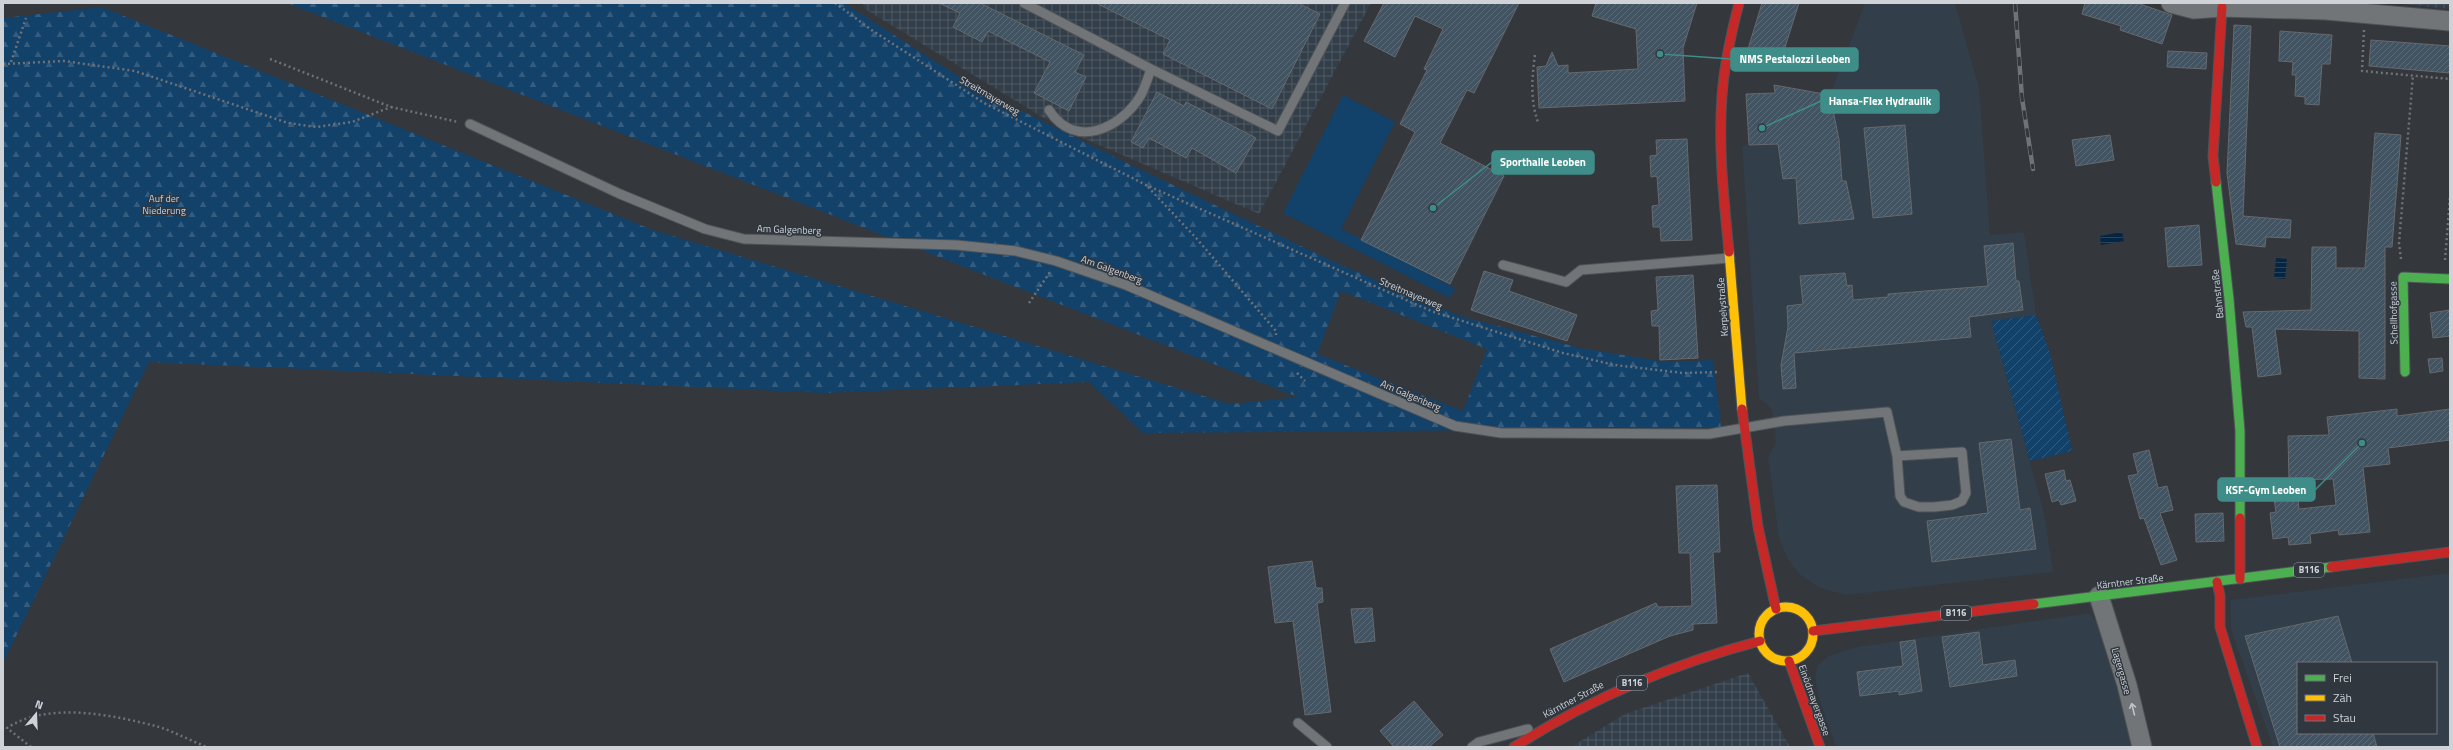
<svg xmlns="http://www.w3.org/2000/svg" width="2453" height="750" viewBox="0 0 2453 750" font-family="'Titillium Web',sans-serif">
<style>
.built{fill:#323e49;fill-rule:evenodd}
.industrial{fill:url(#industrial-grid)}
.forest{fill:url(#forest-firs);fill-rule:evenodd}
.garden{fill:url(#garden-furrows)}
.pitch{fill:#12416a}
.water{fill:url(#water-rules)}
.building{fill:url(#building-hatch);stroke:#66696d}
.lines{fill:none;stroke-linecap:round;stroke-linejoin:round}
.lane-casing{stroke:#4f5356;stroke-width:11}
.street-casing{stroke:#4f5356;stroke-width:21}
.fast-casing{stroke:#4f5356;stroke-width:11}
.slow-casing{stroke:#4f5356;stroke-width:11}
.jam-casing{stroke:#4f5356;stroke-width:11}
.path{stroke:#707276;stroke-width:2.5;stroke-dasharray:2 3;stroke-linecap:butt}
.lane{stroke:#727578;stroke-width:9}
.street{stroke:#727578;stroke-width:19}
.fast{stroke:#4caf50;stroke-width:9}
.slow{stroke:#ffc107;stroke-width:9}
.jam{stroke:#c62828;stroke-width:9}
.rail-casing{stroke:#707276;stroke-width:4.5}
.rail{stroke:#30373f;stroke-width:3;stroke-dasharray:9;stroke-linecap:butt}
.oneway{stroke:#c1c5ca}
.labels{text-anchor:middle;stroke-width:3;stroke-linejoin:round;paint-order:stroke}
.shield{fill:#30373f;stroke:#9fa4aa;stroke-width:1}
.shield-label{font-size:9px;font-weight:bold;fill:#cfd3d8}
.street-label{font-size:10px;fill:#cfd3d8;stroke:#30373f}
.park-label{font-size:10px;fill:#afd2f5;stroke:#30373f}
.leader{fill:none;stroke:#3f8d88;stroke-width:1.5}
.callout-dot{fill:#3f8d88;stroke:#30373f;stroke-width:1.5}
.callout{fill:#3f8d88;stroke:#3f8d88;stroke-width:1.5}
.callout-label{font-size:11px;text-anchor:middle;font-weight:bold;fill:#fff}
</style>
<defs>
<pattern id="industrial-grid" width="8" height="8" patternUnits="userSpaceOnUse"><rect width="8" height="8" fill="#323e49"/><path d="M0 4h8M4 0v8" fill="none" stroke="#4f5962"/></pattern>
<pattern id="forest-firs" width="22" height="20" patternUnits="userSpaceOnUse"><rect width="22" height="20" fill="#12416a"/><path d="M5 1l3.5 6h-7zM16 11l3.5 6h-7z" fill="#335c7f"/></pattern>
<pattern id="garden-furrows" width="10" height="10" patternUnits="userSpaceOnUse"><rect width="10" height="10" fill="#12416a"/><path d="M-1 1l2-2M0 10L10 0M9 11l2-2" fill="none" stroke="#335c7f"/></pattern>
<pattern id="water-rules" width="6" height="5" patternUnits="userSpaceOnUse"><rect width="6" height="5" fill="#052543"/><path d="M0 2.5h6" fill="none" stroke="#28445d"/></pattern>
<pattern id="building-hatch" width="6" height="6" patternUnits="userSpaceOnUse"><rect width="6" height="6" fill="#425361"/><path d="M-1 1l2-2M0 6l6-6M5 7l2-2" fill="none" stroke="#5c6b77"/></pattern>
</defs>
<rect width="100%" height="100%" fill="#34373c"/>
<path class="built" d="M 1865,3 L 1955,3 L 1979,88 L 1990,235 L 2024,232 L 2036,315 L 1991,321 L 2044,513 L 2053,572 L 1846,595 L 1820,588 L 1799,574 L 1788,559 L 1779,538 L 1768,458 L 1776,442 L 1775,432 L 1772,409 L 1759,398 L 1742,146 L 1749,145 L 1775,93 L 1774,85 L 1830,95 Z
M 2450,573 L 2450,747 L 2273,747 L 2231,630 L 2230,600 ZM 2298,663 L 2436,663 L 2436,733 L 2298,733 Z
M 2090,613 L 2108,639 L 2135,747 L 1836,747 L 1819,698 L 1815,677 L 1818,665 L 1828,656 L 1857,647 Z"/>
<path class="industrial" d="M 862,3 L 1371,3 L 1259,214 L 1062,129 L 865,9 Z
M 2392,3 L 2450,3 L 2450,9 Z
M 1748,673 L 1790,747 L 1571,747 L 1625,714 Z"/>
<path class="forest" d="M 287,3 L 844,3 L 978,89 L 1131,165 L 1341,265 L 1460,316 L 1580,348 L 1666,362 L 1713,360 L 1721,428 L 1143,433 L 1089,382 L 824,393 L 149,362 L 3,663 L 3,18 L 102,7 L 653,230 L 1230,404 L 1298,397 ZM 1341,291 L 1487,349 L 1463,411 L 1317,354 Z"/>
<path class="garden" d="M 2036,315 L 2050,353 L 2072,451 L 2030,461 L 1991,321 Z"/>
<path class="pitch" d="M 1343,95 L 1395,122 L 1341,229 L 1455,288 L 1450,298 L 1283,213 Z"/>
<path class="water" d="M 2122,232 L 2124,241 L 2101,245 L 2100,236 Z
M 2276,258 L 2287,259 L 2285,279 L 2274,278 Z"/>
<path class="building" d="M 939,3 L 980,3 L 1084,55 L 1075,72 L 1086,77 L 1069,111 L 1034,93 L 1050,62 L 988,31 L 982,42 L 953,27 L 960,13 Z
M 1096,3 L 1298,3 L 1320,14 L 1272,109 L 1163,54 L 1170,40 Z
M 1384,3 L 1519,3 L 1474,93 L 1467,90 L 1440,143 L 1504,176 L 1450,284 L 1361,240 L 1415,132 L 1400,124 L 1427,70 L 1424,69 L 1443,29 L 1415,16 L 1395,57 L 1364,41 Z
M 1596,3 L 1697,3 L 1683,48 L 1685,101 L 1539,108 L 1537,67 L 1546,66 L 1552,52 L 1558,66 L 1568,65 L 1568,73 L 1638,69 L 1636,29 L 1592,16 Z
M 1762,3 L 1799,3 L 1781,60 L 1748,49 Z
M 2085,3 L 2137,3 L 2172,15 L 2162,44 L 2120,30 L 2121,26 L 2082,14 Z
M 2234,25 L 2251,26 L 2243,216 L 2291,220 L 2290,238 L 2266,237 L 2265,247 L 2236,244 L 2227,173 Z
M 2280,31 L 2332,35 L 2330,64 L 2322,64 L 2319,105 L 2305,104 L 2305,97 L 2295,96 L 2296,75 L 2292,75 L 2293,62 L 2279,61 Z
M 2371,40 L 2450,46 L 2450,73 L 2369,66 Z
M 2168,51 L 2207,53 L 2206,69 L 2167,67 Z
M 1774,85 L 1830,95 L 1839,140 L 1842,181 L 1846,181 L 1854,219 L 1799,224 L 1796,178 L 1783,179 L 1778,144 L 1749,145 L 1746,94 L 1775,93 Z
M 1157,92 L 1184,106 L 1186,102 L 1256,138 L 1236,173 L 1192,148 L 1186,158 L 1149,138 L 1143,148 L 1131,142 Z
M 1905,125 L 1912,214 L 1873,218 L 1864,128 Z
M 2375,133 L 2401,135 L 2392,247 L 2385,247 L 2385,379 L 2359,378 L 2359,331 L 2275,329 L 2281,374 L 2258,377 L 2252,327 L 2246,327 L 2243,312 L 2311,310 L 2312,247 L 2336,247 L 2336,268 L 2365,268 Z
M 2110,135 L 2114,160 L 2076,166 L 2072,140 Z
M 1687,139 L 1692,240 L 1661,241 L 1660,227 L 1653,227 L 1652,206 L 1659,205 L 1657,176 L 1651,177 L 1650,156 L 1657,155 L 1656,140 Z
M 2199,225 L 2202,265 L 2168,267 L 2165,228 Z
M 2013,243 L 2016,281 L 2019,281 L 2023,310 L 1969,317 L 1971,337 L 1794,353 L 1796,388 L 1783,389 L 1781,365 L 1788,327 L 1787,306 L 1803,304 L 1800,276 L 1845,273 L 1847,286 L 1852,285 L 1853,300 L 1888,297 L 1888,294 L 1988,286 L 1984,246 Z
M 1484,271 L 1513,280 L 1509,291 L 1577,315 L 1567,341 L 1471,310 Z
M 1693,275 L 1698,358 L 1660,360 L 1659,326 L 1652,326 L 1651,311 L 1658,310 L 1656,277 Z
M 2450,310 L 2450,336 L 2433,338 L 2430,313 Z
M 2442,358 L 2443,371 L 2430,373 L 2428,359 Z
M 2397,409 L 2397,416 L 2450,409 L 2450,440 L 2388,448 L 2390,464 L 2363,467 L 2370,532 L 2339,535 L 2338,530 L 2310,534 L 2311,543 L 2289,545 L 2288,537 L 2273,539 L 2270,513 L 2276,512 L 2273,492 L 2297,490 L 2299,509 L 2336,505 L 2333,479 L 2289,480 L 2288,436 L 2329,435 L 2327,417 Z
M 2011,439 L 2020,510 L 2030,508 L 2036,549 L 1932,562 L 1927,521 L 1988,513 L 1979,443 Z
M 2149,450 L 2158,488 L 2167,486 L 2173,510 L 2160,513 L 2177,560 L 2161,565 L 2144,518 L 2140,519 L 2128,476 L 2138,474 L 2133,454 Z
M 2064,470 L 2066,481 L 2070,480 L 2076,501 L 2061,505 L 2059,500 L 2052,502 L 2045,474 Z
M 1717,485 L 1720,552 L 1713,552 L 1717,623 L 1693,624 L 1693,630 L 1670,636 L 1564,682 L 1550,649 L 1656,603 L 1658,607 L 1692,606 L 1690,553 L 1679,553 L 1676,486 Z
M 2223,513 L 2224,541 L 2196,542 L 2195,514 Z
M 1312,561 L 1316,588 L 1322,588 L 1323,602 L 1317,603 L 1331,712 L 1305,715 L 1293,621 L 1275,623 L 1268,567 Z
M 1372,608 L 1375,641 L 1355,643 L 1351,609 Z
M 2338,616 L 2352,663 L 2298,663 L 2298,733 L 2373,733 L 2377,747 L 2280,747 L 2245,636 Z
M 1979,632 L 1983,665 L 2015,660 L 2017,676 L 1950,687 L 1942,637 Z
M 1915,640 L 1922,691 L 1899,695 L 1899,691 L 1860,696 L 1857,672 L 1903,666 L 1900,642 Z
M 1414,701 L 1443,735 L 1429,747 L 1394,747 L 1380,731 Z"/>
<g class="lines">
<defs>
<path id="lane" d="M 1024,3 L 1151,69 L 1278,131 L 1345,3
M 1049,110 C 1075,150 1121,129 1141,95 C 1145,87 1148,78 1151,69
M 470,124 L 620,194 L 705,229 L 744,239 L 956,245 L 1016,251 L 1056,261 L 1126,285 L 1455,426 L 1501,433 L 1709,434 L 1784,421 L 1887,412 L 1897,456 L 1900,496 L 1904,502 L 1919,507 L 1934,507 L 1952,505 L 1962,501 L 1966,493 L 1962,452 L 1897,456
M 1503,265 L 1566,282 L 1581,270 L 1730,258
M 1298,723 L 1327,747
M 1472,747 L 1479,742 L 1528,729"/>
<path id="street" d="M 2171,3 L 2194,9 L 2222,7 L 2326,10 L 2450,21
M 2099,596 L 2127,685 L 2142,747"/>
<path id="fast" d="M 2216,182 L 2229,299 L 2240,431 L 2240,518
M 2405,372 L 2403,277 L 2450,279
M 2034,604 L 2331,567"/>
<path id="slow" d="M 1729,252 L 1742,409
M1759 634a27 27 0 1 1 54 0a27 27 0 1 1-54 0Z"/>
<path id="jam" d="M 2216,182 L 2213,156 L 2222,7
M 1729,252 C 1724,200 1718,148 1722,96 C 1724,65 1731,34 1739,3
M 1742,409 L 1758,527 L 1776,609
M 2240,518 L 2240,579
M 2331,567 L 2450,552
M 2217,582 L 2220,596 L 2220,627 L 2257,747
M 1813,631 L 2034,604
M 1789,661 L 1820,747
M 1514,747 C 1591,698 1672,664 1760,641"/>
</defs>
<use href="#lane" class="lane-casing"/>
<use href="#street" class="street-casing"/>
<use href="#fast" class="fast-casing"/>
<use href="#slow" class="slow-casing"/>
<use href="#jam" class="jam-casing"/>
<path class="path" d="M 835,3 L 873,31 L 984,103 L 1146,185 L 1431,311 L 1563,353 L 1615,365 L 1683,373 L 1720,372
M 2364,30 L 2362,71 L 2450,79
M 1535,55 C 1532,77 1530,100 1538,122
M 270,59 L 391,107 L 458,122
M 11,62 L 26,18
M 3,64 L 64,61 L 135,71 L 288,123 L 316,127 L 352,122 L 391,107
M 1148,187 L 1197,239 L 1276,331 L 1276,335
M 2401,259 L 2399,243 L 2413,75
M 2445,260 L 2450,197
M 1029,303 L 1050,272
M 1297,373 L 1305,381
M 31,747 L 7,728 C 48,701 114,715 159,727 C 175,732 191,741 207,747"/>
<use href="#lane" class="lane"/>
<use href="#street" class="street"/>
<use href="#fast" class="fast"/>
<use href="#slow" class="slow"/>
<use href="#jam" class="jam"/>
<defs>
<path id="rail" d="M 2015,3 L 2022,98 L 2033,169"/>
</defs>
<use href="#rail" class="rail-casing"/>
<use href="#rail" class="rail"/>
</g>
<defs><path id="oneway-shaft" d="M-6 0H5M1.5-3L5.5 0L1.5 3" fill="none" stroke-width="1.6" stroke-linecap="round" stroke-linejoin="round"/></defs>
<use class="oneway" href="#oneway-shaft" transform="translate(2133 709) rotate(-104)"/>
<g class="labels">
<g class="shield">
<rect x="2294" y="563" width="30" height="14" rx="3"/>
<rect x="1941" y="606" width="30" height="14" rx="3"/>
<rect x="1617" y="676" width="30" height="14" rx="3"/>
</g>
<g class="shield-label">
<text x="2309" y="573">B116</text>
<text x="1956" y="616">B116</text>
<text x="1632" y="686">B116</text>
</g>
<g class="street-label">
<text transform="translate(990 95) rotate(30)" y="4">Streitmayerweg</text>
<text transform="translate(789 229) rotate(2)" y="4">Am Galgenberg</text>
<text transform="translate(1112 269) rotate(20)" y="4">Am Galgenberg</text>
<text transform="translate(1411 293) rotate(23)" y="4">Streitmayerweg</text>
<text transform="translate(2217 294) rotate(-96)" y="4">Bahnstraße</text>
<text transform="translate(1722 307) rotate(-94)" y="4">Kerpelystraße</text>
<text transform="translate(2393 313) rotate(-91)" y="4">Schellhofgasse</text>
<text transform="translate(1411 395) rotate(23)" y="4">Am Galgenberg</text>
<text transform="translate(2130 581) rotate(-7)" y="4">Kärntner Straße</text>
<text transform="translate(2122 671) rotate(74)" y="4">Lagergasse</text>
<text transform="translate(1573 699) rotate(-28)" y="4">Kärntner Straße</text>
<text transform="translate(1815 700) rotate(70)" y="4">Einödmayergasse</text>
</g>
<g class="park-label">
<text x="164" y="202">Auf der<tspan x="164" dy="12">Niederung</tspan></text>
</g>
</g>
<path class="leader" d="M1660 54L1731 59M1762 128L1821 101M1433 208L1492 162M2362 443L2315 490"/>
<g class="callout-dot">
<circle cx="1660" cy="54" r="4"/>
<circle cx="1762" cy="128" r="4"/>
<circle cx="1433" cy="208" r="4"/>
<circle cx="2362" cy="443" r="4"/>
</g>
<g class="callout">
<rect x="1731" y="48" width="127" height="23" rx="4"/>
<rect x="1821" y="90" width="118" height="23" rx="4"/>
<rect x="1492" y="151" width="102" height="23" rx="4"/>
<rect x="2218" y="478" width="97" height="23" rx="4"/>
</g>
<g class="callout-label">
<text x="1795" y="63">NMS Pestalozzi Leoben</text>
<text x="1880" y="105">Hansa-Flex Hydraulik</text>
<text x="1543" y="166">Sporthalle Leoben</text>
<text x="2266" y="494">KSF-Gym Leoben</text>
</g>
<rect width="2453" height="750" fill="none" stroke="#cfd3d8" stroke-width="8"/>
<rect x="2297" y="662" width="140" height="72" fill="#30373f" stroke="#70757c"/>
<rect x="2305" y="675" width="20" height="6" fill="#4caf50" stroke="#70757c"/>
<text x="2333" y="682" font-size="12" fill="#cfd3d8">Frei</text>
<rect x="2305" y="695" width="20" height="6" fill="#ffc107" stroke="#70757c"/>
<text x="2333" y="702" font-size="12" fill="#cfd3d8">Zäh</text>
<rect x="2305" y="715" width="20" height="6" fill="#c62828" stroke="#70757c"/>
<text x="2333" y="722" font-size="12" fill="#cfd3d8">Stau</text>
<g transform="translate(36 714) rotate(19)" stroke="#30373f" stroke-width="3" paint-order="stroke">
<path d="M0-3L7 15L0 10L-7 15Z" fill="#cfd3d8"/>
<text y="-6" font-size="11" font-weight="bold" text-anchor="middle" fill="#cfd3d8">N</text>
</g>
</svg>
